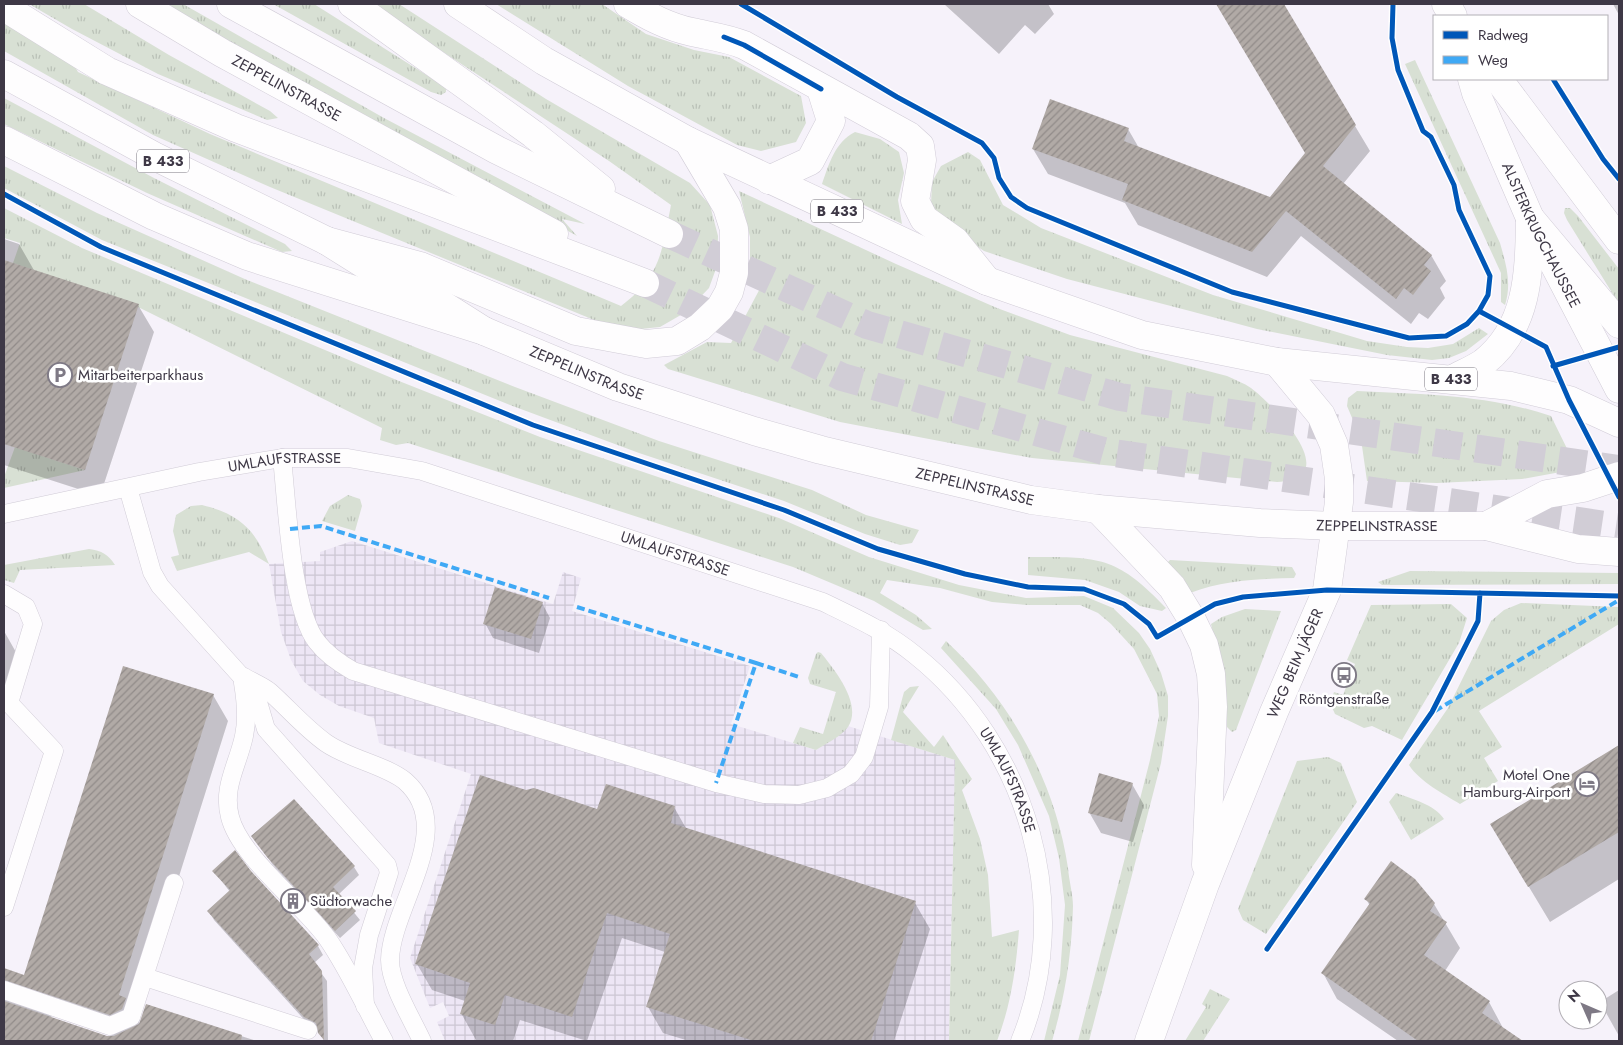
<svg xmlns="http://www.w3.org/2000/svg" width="1623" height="1045" viewBox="0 0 1623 1045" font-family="Jost,sans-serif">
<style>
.industrial{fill:url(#industrial-grid)}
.grass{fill:url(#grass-tufts)}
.shadow{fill:#0003;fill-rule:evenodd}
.building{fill:url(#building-hatch)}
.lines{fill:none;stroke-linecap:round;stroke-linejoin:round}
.highway-tunnel{stroke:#d1cdd6;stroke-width:28;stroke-dasharray:28 14;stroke-linecap:butt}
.lane-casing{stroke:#d1ccd7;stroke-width:19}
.street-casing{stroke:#d1ccd7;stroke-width:29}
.secondary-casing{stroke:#d1ccd7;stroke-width:29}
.primary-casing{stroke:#d1ccd7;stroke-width:29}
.highway-casing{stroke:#d1ccd7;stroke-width:29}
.lane{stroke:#fefdfe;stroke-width:18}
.street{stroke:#fefdfe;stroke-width:28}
.secondary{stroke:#fefdfe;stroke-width:28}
.primary{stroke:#fefdfe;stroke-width:28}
.highway{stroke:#fefdfe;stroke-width:28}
.quiet{stroke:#3fa9f5;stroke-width:4;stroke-dasharray:8 4;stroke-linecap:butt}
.cycleway-casing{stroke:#fff;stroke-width:8}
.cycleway{stroke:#0057b8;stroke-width:5}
.labels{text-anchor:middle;stroke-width:5;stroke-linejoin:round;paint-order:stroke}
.shield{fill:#fff;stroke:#78747e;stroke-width:1}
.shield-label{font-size:14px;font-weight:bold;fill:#3e3846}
.street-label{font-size:15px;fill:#3e3846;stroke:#fff}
.poi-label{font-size:15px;fill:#3e3846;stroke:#fff;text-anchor:start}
</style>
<defs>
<pattern id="industrial-grid" width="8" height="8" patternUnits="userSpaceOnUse" patternTransform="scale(1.25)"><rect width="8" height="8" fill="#ede6f5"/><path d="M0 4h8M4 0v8" fill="none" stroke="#ccc6d3"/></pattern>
<pattern id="grass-tufts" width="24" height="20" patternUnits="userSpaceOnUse" patternTransform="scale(1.25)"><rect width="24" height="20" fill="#d8e0d4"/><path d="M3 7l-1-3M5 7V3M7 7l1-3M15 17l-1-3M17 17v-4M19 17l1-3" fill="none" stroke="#bac1b7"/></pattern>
<pattern id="building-hatch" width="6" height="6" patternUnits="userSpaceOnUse" patternTransform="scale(1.25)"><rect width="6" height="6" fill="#b1aaa6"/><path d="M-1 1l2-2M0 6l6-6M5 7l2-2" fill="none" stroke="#918b89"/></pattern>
</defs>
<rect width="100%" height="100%" fill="#f6f2fa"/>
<path class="industrial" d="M 352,541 L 553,604 L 563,572 L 581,578 L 572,611 L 750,666 L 731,724 L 816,750 L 848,726 L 955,760 L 949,1041 L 445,1041 L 437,1022 L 449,1016 L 443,1002 L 430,1008 L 410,958 L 471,774 L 379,743 L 374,718 L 339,706 L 320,695 L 303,681 L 291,660 L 281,632 L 269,564 L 320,561 L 320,552 Z"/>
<path class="grass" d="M 29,4 L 84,4 L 169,55 L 270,111 L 278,118 L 267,120 L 158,74 L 72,29 Z
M 161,4 L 183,4 L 384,118 L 585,224 L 562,219 L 577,236 Z
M 273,4 L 314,4 L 436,81 L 446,88 L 446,92 L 441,95 L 431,92 Z
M 370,4 L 399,4 L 546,99 L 690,183 L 710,205 L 718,236 L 717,266 L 709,288 L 686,312 L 660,327 L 621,331 L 270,187 L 153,135 L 4,51 L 4,22 L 74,65 L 78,72 L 210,134 L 621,306 C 661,276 662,251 671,205 L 609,161 Z
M 496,4 L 602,4 L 646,34 L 694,50 L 729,57 L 801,96 L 806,123 L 796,142 L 761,151 L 737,145 L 628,86 Z
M 1415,60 L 1500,243 C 1506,264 1512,283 1505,305 L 1501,302 L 1501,273 L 1405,64 Z
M 4,98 L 154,178 L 285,244 L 292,251 L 282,252 L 147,193 L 4,124 Z
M 855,132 L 880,139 L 899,152 L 904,173 L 898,200 L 902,224 L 822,184 C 829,164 835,142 855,132 Z
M 968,152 L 980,160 L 1003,205 L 1041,228 L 1213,295 L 1367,341 L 1407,347 L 1428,348 L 1453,344 L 1479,328 L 1488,334 L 1466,351 L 1449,358 L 1432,360 L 1387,355 L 1257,329 L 1190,311 L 1067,279 L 984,251 L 939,221 L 931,204 L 932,182 L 941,166 Z
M 4,166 L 97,213 L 247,280 L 515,387 L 659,441 L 812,490 L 866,515 L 919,530 L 912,543 L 900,545 L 865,534 L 784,501 L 639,453 L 510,405 L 102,240 L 4,188 Z
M 739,191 L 896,264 L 997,308 L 1070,335 L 1227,376 C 1235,380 1244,383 1251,388 C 1275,406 1346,480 1277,482 L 1032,458 L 950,443 L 840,422 L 668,369 L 664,365 L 707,342 L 731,343 L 764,281 L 750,263 L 750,237 Z
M 4,208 L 82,248 L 399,381 L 540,437 L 779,518 L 869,557 L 959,585 L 1026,598 L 1084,596 L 1113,608 L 1139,633 L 1150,649 L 1161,673 L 1168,696 L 1168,716 L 1161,763 L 1089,1041 L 1078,1041 L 1150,760 L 1159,716 L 1157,694 L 1134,649 L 1111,624 L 1098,613 L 1080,605 L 1027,605 L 992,602 L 940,588 L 887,580 L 880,593 L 916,615 L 932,629 L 923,630 L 874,601 L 793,567 L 408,443 L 396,445 L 380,440 L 382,428 L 138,307 L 13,263 L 20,243 L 4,238 Z
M 1565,208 L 1570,208 L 1578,216 L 1619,269 L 1619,304 L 1567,220 L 1564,213 Z
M 1357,391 C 1422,394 1489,395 1551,416 L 1577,469 L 1522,479 L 1437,483 L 1367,481 L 1361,439 L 1347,406 L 1348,398 Z
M 15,447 L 85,470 L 4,488 L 4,477 Z
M 348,495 L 360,499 L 362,506 L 355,531 L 322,521 L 330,506 Z
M 202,505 C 239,514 255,529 269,564 L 249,552 L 177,571 L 171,557 L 179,555 L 173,531 L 176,515 L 191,506 Z
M 89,549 C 102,551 108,554 115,565 L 20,570 L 14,583 L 4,580 L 4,565 Z
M 1028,557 C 1098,557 1116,555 1166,608 L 1162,611 L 1140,606 L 1119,592 L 1085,580 L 1028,575 Z
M 1170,560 L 1292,567 L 1296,574 L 1294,578 C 1258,579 1224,580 1190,593 L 1167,563 Z
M 1410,571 L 1619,573 L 1619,584 L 1382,585 L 1378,582 Z
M 1521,603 L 1619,607 L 1619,624 L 1479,711 L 1502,747 L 1484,758 L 1498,781 L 1460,804 C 1444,794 1420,782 1409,765 L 1448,708 L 1491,621 L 1504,610 Z
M 1451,604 L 1467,618 L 1459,643 L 1402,740 L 1372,726 L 1364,728 L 1335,714 L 1330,703 L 1334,692 L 1343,695 L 1355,664 L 1347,660 L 1371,605 Z
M 1245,609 L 1281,611 L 1236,730 L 1232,732 L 1227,727 L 1223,677 L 1211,624 L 1222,617 Z
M 946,641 C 1011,701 1055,781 1068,868 C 1069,881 1073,894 1073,906 C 1072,952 1065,998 1052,1041 L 1044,1041 L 1060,975 L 1065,905 L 1059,858 L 1049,816 L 1018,745 L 996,709 L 941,648 Z
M 818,652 L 821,653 C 834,669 863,704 848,727 C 842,736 825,744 816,750 L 793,743 L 800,727 L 823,734 L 836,692 L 810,684 L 808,678 L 816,654 Z
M 919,686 L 903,712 L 934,747 L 943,735 L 972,779 L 962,790 L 980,839 L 988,875 L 992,937 L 1019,930 C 1016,968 1011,1005 997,1041 L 949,1041 L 955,760 L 891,740 L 904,692 L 910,687 Z
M 1328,757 L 1341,763 L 1357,802 L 1266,934 L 1243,920 L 1238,909 L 1297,761 Z
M 1396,793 C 1412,799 1434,804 1444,819 L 1411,840 L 1389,802 Z
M 1210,989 L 1230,999 L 1203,1041 L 1185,1041 L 1206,1007 L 1202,1004 Z"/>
<path class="shadow" d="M 944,4 L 1048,4 L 1054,14 L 1035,34 L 1025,25 L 999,54 Z
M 1217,4 L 1282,4 L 1370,151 L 1343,184 L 1431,255 L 1446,281 L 1440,288 L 1445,298 L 1428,319 L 1419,313 L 1411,324 L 1301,236 L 1267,277 L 1138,225 L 1125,203 L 1048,174 L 1033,149 L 1128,129 L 1139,148 L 1270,199 L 1307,154 Z
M 1613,4 L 1619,4 L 1619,15 Z
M 4,239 L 19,244 L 35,272 L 138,305 L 154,332 L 100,496 L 4,465 Z
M 542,603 L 550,618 L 539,653 L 493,638 L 485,623 Z
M 4,631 L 17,654 L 4,695 Z
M 213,695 L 228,721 L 135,1016 L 140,1024 L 147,1006 L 257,1041 L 4,1041 L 4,970 L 25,977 ZM 52,1015 L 115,1037 L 107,1037 L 51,1018 Z
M 1619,746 L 1619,879 L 1550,922 L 1491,824 Z
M 1132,784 L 1144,805 L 1133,842 L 1101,833 L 1089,812 Z
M 526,792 L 598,811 L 674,807 L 687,830 L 915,903 L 930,929 L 894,1041 L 689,1041 L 663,1033 L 648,1007 L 665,952 L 622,938 L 587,1041 L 520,1020 L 513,1041 L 476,1040 L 461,1013 L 465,1001 L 432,990 L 417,964 Z
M 294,801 L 354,867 L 359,875 L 339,894 L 360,920 L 340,938 L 273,865 L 252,836 Z
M 214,871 L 250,872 L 318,946 L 323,955 L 314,963 L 327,981 L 328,1041 L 324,1041 L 319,1030 L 310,1026 L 214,920 L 209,911 L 230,892 Z
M 1366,899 L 1434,904 L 1460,948 L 1445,971 L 1489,1002 L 1510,1041 L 1398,1041 L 1337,999 L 1323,973 L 1370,906 Z
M 1619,990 L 1619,1036 L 1600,1002 Z"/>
<path class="building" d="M 1216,4 L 1284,4 L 1356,125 L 1323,166 L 1432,255 L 1424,265 L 1431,271 L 1413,295 L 1404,288 L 1396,299 L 1286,211 L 1252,252 L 1122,200 L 1128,184 L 1032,149 L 1050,99 L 1129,128 L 1124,141 L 1270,197 L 1305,153 Z
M 4,260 L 139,304 L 85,470 L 4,444 Z
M 495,587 L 543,602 L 531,639 L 483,624 Z
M 123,666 L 214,694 L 119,995 L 126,998 L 122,1009 L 110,1015 L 4,980 L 4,968 L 24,975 Z
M 1619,745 L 1619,832 L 1528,887 L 1490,824 Z
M 1099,773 L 1133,783 L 1122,822 L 1088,813 Z
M 480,775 L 526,790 L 534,788 L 597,809 L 606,784 L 675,806 L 671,823 L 916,901 L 871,1041 L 754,1041 L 646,1007 L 670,934 L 607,913 L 572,1017 L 505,995 L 495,1025 L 460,1014 L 470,983 L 415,964 Z
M 294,799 L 355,866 L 333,887 L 356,911 L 335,931 L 267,857 L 251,836 Z
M 235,850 L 251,871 L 319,945 L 309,954 L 322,971 L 324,1040 L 318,1033 L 316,1023 L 304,1017 L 207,911 L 230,890 L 212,871 Z
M 1391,861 L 1415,879 L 1435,903 L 1430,911 L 1447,922 L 1424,955 L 1490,1001 L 1482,1013 L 1523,1041 L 1418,1041 L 1321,973 L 1370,903 L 1364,899 Z
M 4,1001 L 107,1036 L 114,1036 L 139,1024 L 146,1004 L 242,1035 L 241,1041 L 4,1041 Z"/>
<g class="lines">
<path class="highway-tunnel" d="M 669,234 L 867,325 L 1120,397 L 1619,469
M 645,283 L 842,377 L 1107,452 L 1619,527"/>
<defs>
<g id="lane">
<path d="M 282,458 C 287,503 291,609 317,642 C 327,655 339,663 353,671 L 716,783 L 764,794 L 799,795 L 827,788 L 851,774 L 864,757 L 879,707 L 881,630"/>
<path d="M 128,488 L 152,572 L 160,586 L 241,676 L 258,702 L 266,729 L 387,865 L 389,873 L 369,935 L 363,968 L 365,1006"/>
<path id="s1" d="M 4,514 L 199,472 L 282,458 L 348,458 L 422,471 L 823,602 C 856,618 887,632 915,655 C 1028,745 1075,907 1020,1041"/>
<path d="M 4,594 L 26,607 L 33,624 L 9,703 L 54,751 L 4,907"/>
<path d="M 244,677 C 252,682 263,686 270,692 C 289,709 305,728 326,743 C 349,759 385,765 405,781 C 459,828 391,906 390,960 C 390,984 412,1019 422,1041"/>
<path d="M 243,683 C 246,701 248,718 244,736 C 238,765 222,787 230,817 C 240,857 302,903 327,938 C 348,968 366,1008 384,1041"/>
<path d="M 145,977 L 308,1030"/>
<path d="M 4,990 L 110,1026 L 131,1017 L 174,883"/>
</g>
<path id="street" d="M 628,4 C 648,16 668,27 692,32 C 710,36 727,38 744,45 L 909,136 L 920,146 L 922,160 L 915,201 L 924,219 L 955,241 L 987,281
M 769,180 L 810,161 L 831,121 L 821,89"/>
<g id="secondary">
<path d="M 1446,4 L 1453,16"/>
<path id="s2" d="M 1472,79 L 1476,93 L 1530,218 L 1619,389"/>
<path d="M 1498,79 L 1619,240"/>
<path d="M 1453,379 C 1462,374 1474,369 1483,363 C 1528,328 1529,274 1530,222"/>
<path d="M 1098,509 L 1172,587 L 1191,618 L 1204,645 L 1211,674 L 1213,707 L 1206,865"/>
<path d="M 1486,526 L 1547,494 L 1583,488 L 1619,476"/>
<path id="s3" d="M 1149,1041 L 1205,884 L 1274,712 L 1327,590 L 1339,502 L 1339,479 L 1334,445 L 1321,415 L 1277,362"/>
</g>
<g id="primary">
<path d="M 458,4 L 544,61 L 688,141 L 987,281 L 1142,335 L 1277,362 L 1511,386 L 1569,400 L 1619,423"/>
<path id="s4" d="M 4,140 L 154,216 L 247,256 L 484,331 L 618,387 L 754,431 L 821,450 L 1031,500 L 1098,509 L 1260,523 L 1337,526 L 1486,526 L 1578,549 L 1619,552"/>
</g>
<g id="highway">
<path id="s5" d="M 140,4 L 222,53 L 554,234"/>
<path d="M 231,4 L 497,150 L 669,234"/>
<path d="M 352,4 L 533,134 L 601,189"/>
<path d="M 4,7 L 107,71 L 236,128 L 645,283"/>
<path d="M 4,74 L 154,156 L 327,241 L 370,268 L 443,305 L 484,331"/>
<path d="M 1530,218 L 1619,324"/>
<path d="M 327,241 L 420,266 L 576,331 L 646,344 L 677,341 L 700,327 L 720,308 L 729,292 L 734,273 L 734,229 L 727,207 L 688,141"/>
</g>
</defs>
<use href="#lane" class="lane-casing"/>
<use href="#street" class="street-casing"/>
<use href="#secondary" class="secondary-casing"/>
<use href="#primary" class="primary-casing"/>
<use href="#highway" class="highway-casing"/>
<use href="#lane" class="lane"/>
<use href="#street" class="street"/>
<use href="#secondary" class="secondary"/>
<use href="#primary" class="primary"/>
<use href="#highway" class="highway"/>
<path class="quiet" d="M 290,529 L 321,526 L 549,598
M 577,607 L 756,663 L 716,783
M 756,663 L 799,677
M 1435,711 L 1619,600"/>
<defs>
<path id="cycleway" d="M 741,4 L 897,97 L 982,143 L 994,158 L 999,178 L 1011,197 L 1027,208 L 1232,292 L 1409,338 L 1446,336 L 1467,324 L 1479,311 L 1546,347 L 1569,400 L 1619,497
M 1393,4 L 1392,38 L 1398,70 L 1423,131 L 1431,137 L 1454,185 L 1459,210 L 1490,276 L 1488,295 L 1479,311
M 724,37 L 744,45 L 821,89
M 1553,79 L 1603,159 L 1619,179
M 4,194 L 101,247 L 533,425 L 784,510 L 878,549 L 965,574 L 1028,587 L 1084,589 L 1124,604 L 1149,624 L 1157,637 L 1215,604 L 1243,597 L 1327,590 L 1619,596
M 1553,366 L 1619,347
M 1267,949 L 1432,712 L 1478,621 L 1480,593"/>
</defs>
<use href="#cycleway" class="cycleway-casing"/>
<use href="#cycleway" class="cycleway"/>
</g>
<defs>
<symbol id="parking-ring" viewBox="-11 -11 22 22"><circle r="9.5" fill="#fff" stroke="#7e7985" stroke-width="1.5"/><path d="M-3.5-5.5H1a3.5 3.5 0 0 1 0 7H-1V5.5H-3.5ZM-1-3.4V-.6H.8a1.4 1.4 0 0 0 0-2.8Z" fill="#7e7985"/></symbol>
<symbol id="bus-ring" viewBox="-11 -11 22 22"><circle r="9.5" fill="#fff" stroke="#7e7985" stroke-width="1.5"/><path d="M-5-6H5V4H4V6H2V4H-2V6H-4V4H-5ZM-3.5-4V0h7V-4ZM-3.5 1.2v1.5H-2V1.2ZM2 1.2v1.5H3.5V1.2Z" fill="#7e7985"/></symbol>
<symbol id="hotel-ring" viewBox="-11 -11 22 22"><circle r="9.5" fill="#fff" stroke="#7e7985" stroke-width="1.5"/><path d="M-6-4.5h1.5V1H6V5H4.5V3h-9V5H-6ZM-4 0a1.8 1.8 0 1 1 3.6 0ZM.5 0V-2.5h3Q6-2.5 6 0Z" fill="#7e7985"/></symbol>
<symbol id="building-ring" viewBox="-11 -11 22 22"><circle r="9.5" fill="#fff" stroke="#7e7985" stroke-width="1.5"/><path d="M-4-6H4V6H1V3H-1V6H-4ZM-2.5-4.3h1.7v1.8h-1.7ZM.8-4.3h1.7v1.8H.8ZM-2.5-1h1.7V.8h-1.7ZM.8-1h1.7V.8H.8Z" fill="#7e7985"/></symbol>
</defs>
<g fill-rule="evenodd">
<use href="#parking-ring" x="46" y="361" width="28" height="28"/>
<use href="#bus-ring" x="1330" y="661" width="28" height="28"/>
<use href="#hotel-ring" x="1573" y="770" width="28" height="28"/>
<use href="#building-ring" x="279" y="887" width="28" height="28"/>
</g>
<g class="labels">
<g class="shield">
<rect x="137" y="149.5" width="52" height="23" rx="4"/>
<rect x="811" y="199.5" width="52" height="23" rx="4"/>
<rect x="1425" y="367.5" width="52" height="23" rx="4"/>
</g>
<g class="shield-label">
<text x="163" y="166">B 433</text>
<text x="837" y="216">B 433</text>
<text x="1451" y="384">B 433</text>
</g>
<g class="street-label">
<text dy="5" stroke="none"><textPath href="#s5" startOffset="169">ZEPPELINSTRASSE</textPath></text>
<text dy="5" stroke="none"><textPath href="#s2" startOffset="171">ALSTERKRUGCHAUSSEE</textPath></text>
<text dy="5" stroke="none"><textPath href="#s4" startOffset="629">ZEPPELINSTRASSE</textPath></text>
<text dy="5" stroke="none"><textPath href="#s1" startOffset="286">UMLAUFSTRASSE</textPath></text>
<text dy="5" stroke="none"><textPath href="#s4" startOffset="1034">ZEPPELINSTRASSE</textPath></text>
<text dy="5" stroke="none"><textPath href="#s4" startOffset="1439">ZEPPELINSTRASSE</textPath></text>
<text dy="5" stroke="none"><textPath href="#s1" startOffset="691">UMLAUFSTRASSE</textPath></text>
<text dy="5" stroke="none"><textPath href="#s3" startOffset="405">WEG BEIM JÄGER</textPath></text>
<text dy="5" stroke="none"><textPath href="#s1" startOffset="1111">UMLAUFSTRASSE</textPath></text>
</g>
<g class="poi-label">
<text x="78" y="380">Mitarbeiterparkhaus</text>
<text x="1344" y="704" text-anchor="middle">Röntgenstraße</text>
<text x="1570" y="780" text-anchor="end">Motel One<tspan x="1570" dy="17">Hamburg-Airport</tspan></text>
<text x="310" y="906">Südtorwache</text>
</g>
</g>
<rect width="1623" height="1045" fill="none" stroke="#3e3846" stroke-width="10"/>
<rect x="1433" y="15" width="175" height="65" fill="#ffffff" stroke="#b2afb5"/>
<rect x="1443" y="31" width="25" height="8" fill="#0057b8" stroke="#b2afb5"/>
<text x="1478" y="40" font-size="15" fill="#3e3846">Radweg</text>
<rect x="1443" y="56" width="25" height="8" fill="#3fa9f5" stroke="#b2afb5"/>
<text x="1478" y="65" font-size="15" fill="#3e3846">Weg</text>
<g transform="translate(1583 1005) rotate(315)"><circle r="24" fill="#ffffff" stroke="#b2afb5"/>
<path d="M0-4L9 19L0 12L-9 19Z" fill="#7e7985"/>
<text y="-8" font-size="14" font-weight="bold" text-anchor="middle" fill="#3e3846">N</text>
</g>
</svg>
